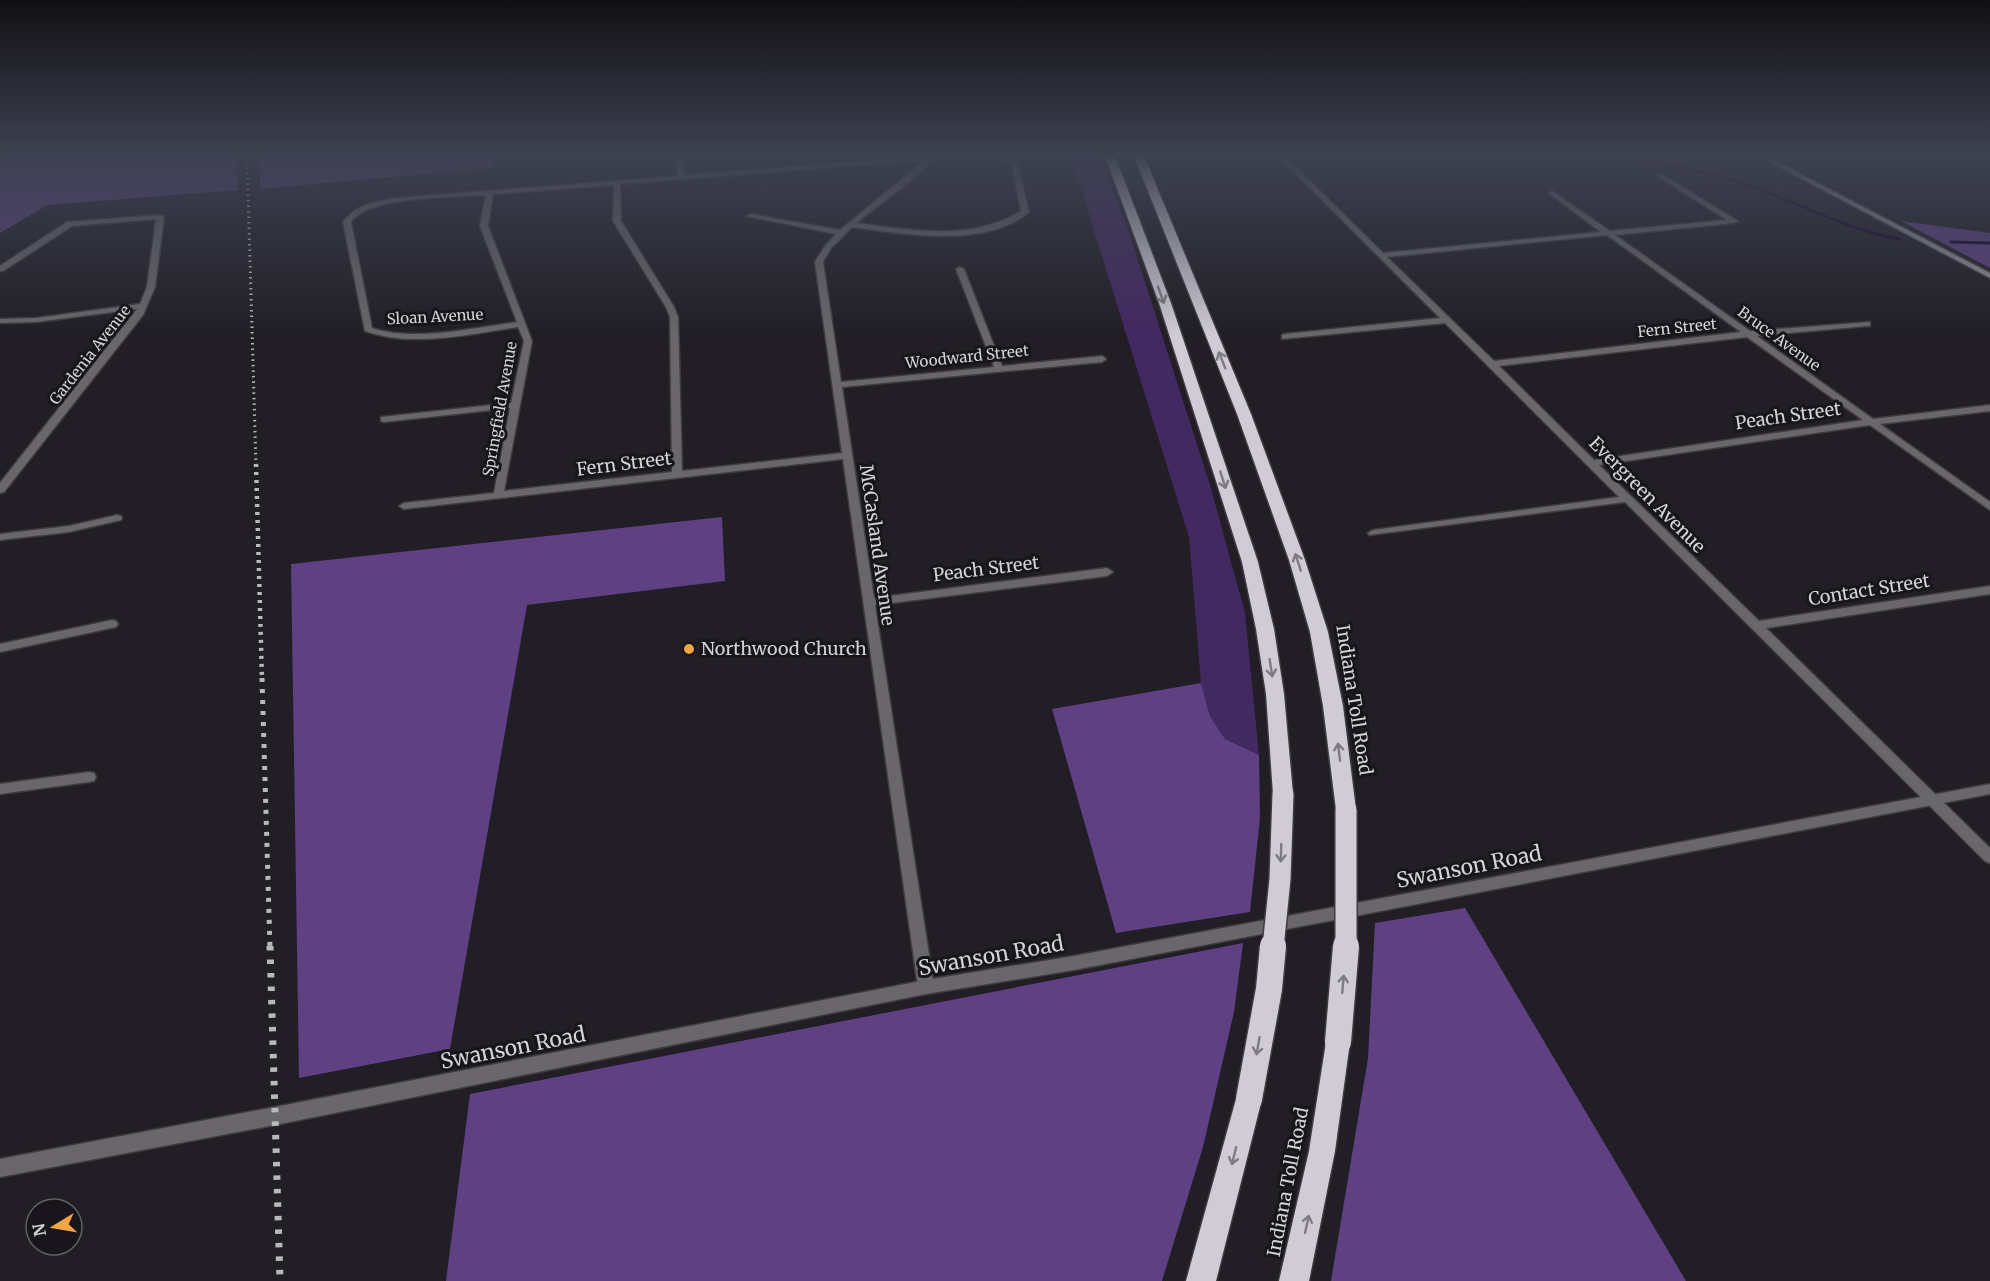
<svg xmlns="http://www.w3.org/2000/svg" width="1990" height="1281" viewBox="0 0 1990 1281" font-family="Merriweather,serif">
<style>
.green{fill:#432961}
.forest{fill:#5f4083}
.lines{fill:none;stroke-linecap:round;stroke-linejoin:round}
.stream{stroke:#150029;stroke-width:3}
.minor-casing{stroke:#3e3b41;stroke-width:3}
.tertiary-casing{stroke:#3e3b41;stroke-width:3}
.secondary-casing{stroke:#3e3b41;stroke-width:3}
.motorway-casing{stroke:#3e3b41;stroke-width:3}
.minor{fill:#69676b;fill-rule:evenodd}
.tertiary{fill:#69676b;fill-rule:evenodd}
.secondary{fill:#929096;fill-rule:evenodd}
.motorway{fill:#d0ccd6;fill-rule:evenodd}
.rail-far3{stroke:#b9b8bc;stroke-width:3;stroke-dasharray:1.5 4;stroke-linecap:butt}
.rail-far2{stroke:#b9b8bc;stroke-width:4.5;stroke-dasharray:3 5;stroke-linecap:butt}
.rail-far1{stroke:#b9b8bc;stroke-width:5;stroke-dasharray:4 7;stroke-linecap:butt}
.rail{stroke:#b9b8bc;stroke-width:7;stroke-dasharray:4.5 9;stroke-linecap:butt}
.motorway-bridge-far1-casing{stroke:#3e3b41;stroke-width:24;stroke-linecap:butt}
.motorway-bridge-casing{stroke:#3e3b41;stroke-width:29;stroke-linecap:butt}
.motorway-bridge-far1{stroke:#d0ccd6;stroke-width:21}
.motorway-bridge{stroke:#d0ccd6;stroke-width:26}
.oneway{stroke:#7d7a82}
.poi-dot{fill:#f3a443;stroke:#18151c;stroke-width:2}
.labels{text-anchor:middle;stroke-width:6;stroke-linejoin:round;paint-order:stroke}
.far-street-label{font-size:15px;fill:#d4d3d7;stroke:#18151c}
.street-label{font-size:18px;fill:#d4d3d7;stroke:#18151c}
.poi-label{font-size:18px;fill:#d4d3d7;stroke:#18151c;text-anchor:start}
.near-street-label{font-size:21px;fill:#d4d3d7;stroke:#18151c}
</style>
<rect width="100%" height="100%" fill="#211e25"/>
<path class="green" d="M 1071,156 L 1100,156 L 1128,229 L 1210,485 L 1245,613 L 1259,755 L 1225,739 L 1210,716 L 1201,683 L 1189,537 Z"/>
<path class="forest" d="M 12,156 L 235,156 L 238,190 L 47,205 L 0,233 L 0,161 Z
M 259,156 L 497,156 L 492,168 L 260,189 Z
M 1901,221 L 1990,233 L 1990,268 Z
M 722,517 L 725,581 L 527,605 L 450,1049 L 299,1078 L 291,564 Z
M 1201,683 L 1210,716 L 1225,739 L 1259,755 L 1260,818 L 1250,912 L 1116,933 L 1052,709 Z
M 1465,908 L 1686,1281 L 1331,1281 L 1368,1058 L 1375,923 Z
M 1243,943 L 1234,1012 L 1203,1147 L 1162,1281 L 446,1281 L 470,1094 Z"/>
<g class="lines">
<path class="stream" d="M 1611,156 C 1657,163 1703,170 1747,185 C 1798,202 1845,229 1899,239
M 1951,242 L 1990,243"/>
<defs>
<path id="minor" d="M 677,156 L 683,156 L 684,175 L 929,156 L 961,156 L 933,160 L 908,183 L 856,223 C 911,230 972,242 1021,211 L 1012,165 L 994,156 L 1003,156 L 1017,163 L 1029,212 C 985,249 904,234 852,227 L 831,248 L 823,262 L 841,382 L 994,367 L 956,269 L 960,267 L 964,269 L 1002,366 L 1102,356 L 1106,359 L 1102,362 L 842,387 L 874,598 L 1107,568 L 1113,572 L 1107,576 L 875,605 L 934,987 L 932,992 L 926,994 L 920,992 L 918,987 L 843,459 L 404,509 L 399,506 L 404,503 L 494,493 L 510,408 L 384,422 L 381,421 L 381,417 L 511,403 L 524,341 L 518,327 C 469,334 413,348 365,331 L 343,222 C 356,204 377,201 398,198 L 678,176 ZM 925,160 L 840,230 L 750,214 L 746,216 L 836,234 L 825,246 L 815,262 L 842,453 L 682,471 L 678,317 L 674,307 L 621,221 L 620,184 ZM 614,185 L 613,221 L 666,307 L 670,317 L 672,472 L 504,491 L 532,341 L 488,226 L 493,194 ZM 486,195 L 480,226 L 517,322 C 473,328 414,342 372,328 L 351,222 C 369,196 454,197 486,195 Z
M 1278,156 L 1285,156 L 1383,253 L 1601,232 L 1550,194 L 1549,193 L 1552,191 L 1610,231 L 1727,220 L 1656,175 L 1661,174 L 1738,221 L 1734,223 L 1615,235 L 1750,331 L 1870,322 L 1870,326 L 1867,326 L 1757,336 L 1873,419 L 1990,405 L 1990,411 L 1880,424 L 1990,502 L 1990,510 L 1870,425 L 1599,465 L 1759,621 L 1990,586 L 1990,594 L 1766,628 L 1990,848 L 1990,863 L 1985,861 L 1625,502 L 1369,535 L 1368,533 L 1373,530 L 1619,497 L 1445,323 L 1282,339 L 1282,335 L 1285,334 L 1440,318 ZM 1607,235 L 1741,332 L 1494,361 L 1387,257 ZM 1747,337 L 1863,420 L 1594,460 L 1499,366 Z
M 160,215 L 164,217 L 155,287 L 143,315 L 4,492 L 0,493 L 0,483 L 137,309 L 36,322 L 0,323 L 0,319 L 36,318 L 140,304 L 147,287 L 156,219 L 72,226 L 3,271 L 0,271 L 0,266 L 67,222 Z
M 117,515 L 121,516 L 122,518 L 121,520 L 69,532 L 0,540 L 0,534 L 69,526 Z
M 112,620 L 116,621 L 118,624 L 116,627 L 0,652 L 0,644 Z
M 89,772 L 94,773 L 96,777 L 94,781 L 89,782 L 0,794 L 0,784 Z"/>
<path id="tertiary" d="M 1990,784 L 1990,794 L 1074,970 L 926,994 L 275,1125 L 0,1177 L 0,1159 L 275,1107 L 926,980 L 1074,956 Z"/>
<path id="secondary" d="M 1758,156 L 1766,156 L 1990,273 L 1990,278 Z"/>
<path id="motorway" d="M 1105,156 L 1115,156 L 1171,303 L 1258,562 L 1274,629 L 1284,694 L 1293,794 L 1290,800 L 1283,802 L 1276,800 L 1273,794 L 1266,694 L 1256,629 L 1242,562 L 1159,303 Z
M 1134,156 L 1144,156 L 1251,414 L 1305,560 L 1328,632 L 1343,706 L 1356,810 L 1353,816 L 1346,818 L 1339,816 L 1336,810 L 1323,706 L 1310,632 L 1289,560 L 1237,414 Z
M 1338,1030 L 1347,1034 L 1350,1042 L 1335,1151 L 1309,1281 L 1279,1281 L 1309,1151 L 1326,1042 L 1329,1034 Z
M 1249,1086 L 1258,1090 L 1262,1099 L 1216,1281 L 1186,1281 L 1236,1099 L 1240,1090 Z"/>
</defs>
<use href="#minor" class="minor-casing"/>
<use href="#tertiary" class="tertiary-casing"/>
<use href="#secondary" class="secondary-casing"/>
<use href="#motorway" class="motorway-casing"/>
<use href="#minor" class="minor"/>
<use href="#tertiary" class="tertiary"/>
<use href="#secondary" class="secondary"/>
<use href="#motorway" class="motorway"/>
<path class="rail-far3" d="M 247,156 L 256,466"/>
<path class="rail-far2" d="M 256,464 L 262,680"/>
<path class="rail-far1" d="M 262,678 L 270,948"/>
<path class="rail" d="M 270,946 L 280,1281"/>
<defs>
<path id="motorway-bridge-far1" d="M 1346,810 L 1346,948
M 1273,948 L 1280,879 L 1283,794"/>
<path id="motorway-bridge" d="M 1338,1042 L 1346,946
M 1249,1099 L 1269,989 L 1273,946"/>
</defs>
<use href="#motorway-bridge-far1" class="motorway-bridge-far1-casing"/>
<use href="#motorway-bridge" class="motorway-bridge-casing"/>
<use href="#motorway-bridge-far1" class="motorway-bridge-far1"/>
<use href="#motorway-bridge" class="motorway-bridge"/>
</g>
<defs><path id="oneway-shaft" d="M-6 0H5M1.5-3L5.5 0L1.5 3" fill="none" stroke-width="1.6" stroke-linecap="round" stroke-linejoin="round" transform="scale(1.5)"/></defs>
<g class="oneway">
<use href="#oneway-shaft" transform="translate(1161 295) rotate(70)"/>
<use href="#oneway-shaft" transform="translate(1222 360) rotate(-112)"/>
<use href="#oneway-shaft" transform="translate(1223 480) rotate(72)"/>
<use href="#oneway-shaft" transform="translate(1298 562) rotate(-108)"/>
<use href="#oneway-shaft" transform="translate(1271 668) rotate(81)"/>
<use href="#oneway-shaft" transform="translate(1339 752) rotate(-97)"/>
<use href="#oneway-shaft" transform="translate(1281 853) rotate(92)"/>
<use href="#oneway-shaft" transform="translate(1343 984) rotate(-85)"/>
<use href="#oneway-shaft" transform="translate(1258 1046) rotate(100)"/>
<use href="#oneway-shaft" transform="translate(1234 1156) rotate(104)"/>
<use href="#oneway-shaft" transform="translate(1307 1224) rotate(-78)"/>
</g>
<linearGradient id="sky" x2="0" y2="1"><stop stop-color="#121014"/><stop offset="0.46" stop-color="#3d4151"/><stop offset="1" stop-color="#3d4151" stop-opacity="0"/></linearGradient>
<rect width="1990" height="336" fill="url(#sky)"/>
<circle class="poi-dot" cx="689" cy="649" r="6"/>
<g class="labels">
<g class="far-street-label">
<text transform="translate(435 317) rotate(-3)" y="5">Sloan Avenue</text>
<text transform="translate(1677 328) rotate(-6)" y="5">Fern Street</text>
<text transform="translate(1779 339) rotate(36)" y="5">Bruce Avenue</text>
<text transform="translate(90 355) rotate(-52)" y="5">Gardenia Avenue</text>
<text transform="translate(967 357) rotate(-6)" y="5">Woodward Street</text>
<text transform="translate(500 409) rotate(-80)" y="5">Springfield Avenue</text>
</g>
<g class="street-label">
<text transform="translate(1788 416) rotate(-8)" y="6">Peach Street</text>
<text transform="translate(624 464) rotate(-7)" y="6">Fern Street</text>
<text transform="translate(1647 495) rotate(45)" y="6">Evergreen Avenue</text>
<text transform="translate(877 545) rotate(82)" y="6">McCasland Avenue</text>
<text transform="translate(986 569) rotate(-7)" y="6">Peach Street</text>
<text transform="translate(1869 590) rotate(-9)" y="6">Contact Street</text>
<text transform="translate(1354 700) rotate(81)" y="6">Indiana Toll Road</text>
<text transform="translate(1288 1182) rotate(-79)" y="6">Indiana Toll Road</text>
</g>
<g class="poi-label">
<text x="701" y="655">Northwood Church</text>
</g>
<g class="near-street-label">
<text transform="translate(1469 867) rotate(-11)" y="7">Swanson Road</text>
<text transform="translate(991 956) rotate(-10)" y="7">Swanson Road</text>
<text transform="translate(513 1048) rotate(-11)" y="7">Swanson Road</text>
</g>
</g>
<g transform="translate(54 1227) rotate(259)"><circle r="28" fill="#18151c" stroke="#636167" stroke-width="1.5"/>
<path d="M0-4.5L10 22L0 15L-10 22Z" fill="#f3a443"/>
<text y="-9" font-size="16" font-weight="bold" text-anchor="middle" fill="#d4d3d7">N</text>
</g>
</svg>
